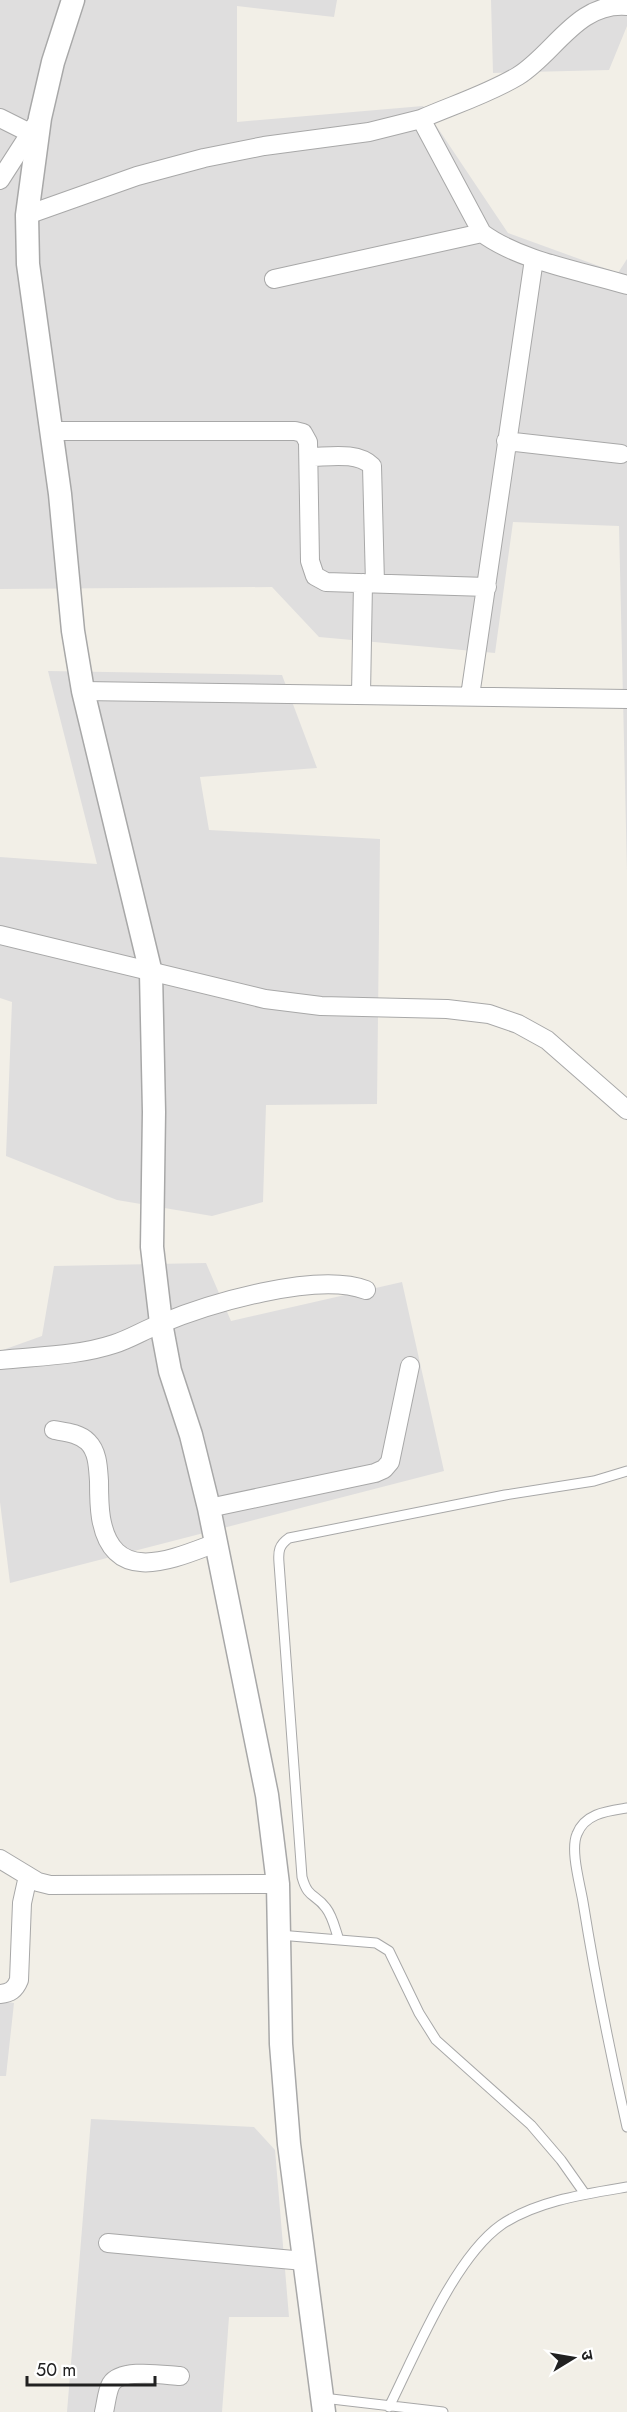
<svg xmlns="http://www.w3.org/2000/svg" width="627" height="2412" viewBox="0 0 627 2412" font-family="Jost,'Noto Sans Devanagari',sans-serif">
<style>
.residential{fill:#dfdede}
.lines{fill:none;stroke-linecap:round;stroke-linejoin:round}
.service-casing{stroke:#a8a8a8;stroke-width:11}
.minor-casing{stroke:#a8a8a8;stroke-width:20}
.tertiary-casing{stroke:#a8a8a8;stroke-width:25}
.service{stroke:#fff;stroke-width:9}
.minor{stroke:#fff;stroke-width:18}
.tertiary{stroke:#fff;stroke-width:22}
</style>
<rect width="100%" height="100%" fill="#f2efe7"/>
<path class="residential" d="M 0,0 L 337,0 L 334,17 L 237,6 L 237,122 L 423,106 L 508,233 L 618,273 L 627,259 L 627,871 L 619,526 L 513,522 L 495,653 L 319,637 L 272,587 L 0,589 Z
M 491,0 L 627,0 L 627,26 L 609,70 L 493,73 Z
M 48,671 L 282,675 L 317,768 L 200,777 L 209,830 L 380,839 L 377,1104 L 266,1105 L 263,1202 L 212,1216 L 117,1200 L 6,1156 L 12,1002 L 0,998 L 0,857 L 97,864 Z
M 206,1263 L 231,1321 L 402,1282 L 444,1471 L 10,1583 L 0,1502 L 0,1351 L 42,1336 L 54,1266 Z
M 0,2001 L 14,2003 L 6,2076 L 0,2076 Z
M 91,2119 L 254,2127 L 275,2150 L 289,2317 L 229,2317 L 222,2412 L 67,2412 Z"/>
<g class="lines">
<defs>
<path id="service" d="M 627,1808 C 608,1811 585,1813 577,1834 C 570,1850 580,1884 583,1902 C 595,1977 610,2052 627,2127
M 279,1935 L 376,1943 L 389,1951 L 419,2013 L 436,2040 L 531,2125 L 561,2160 L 585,2194
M 339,1940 C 335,1929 333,1917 326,1908 C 315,1893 308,1899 302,1877 L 279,1563 C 278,1551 279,1545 289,1538 L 505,1495 L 594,1481 L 627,1471
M 323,2398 L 443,2412
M 389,2407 C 415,2355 454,2258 501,2225 C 536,2201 585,2194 627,2187"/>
<path id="minor" d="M 0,118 L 30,133
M 421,119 C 453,105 488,94 518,76 C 555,53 577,2 627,6
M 0,180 L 38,121
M 27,215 L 137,176 L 204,158 L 264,146 L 369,132 L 421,119 L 482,233 C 520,261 581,271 627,285
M 274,279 L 482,233
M 50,431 L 295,431 L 303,433 L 308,442 L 310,561 L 315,576 L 326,582 L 487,587
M 506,441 L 621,454
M 309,457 C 328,457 357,451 372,466 L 375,583
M 83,691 L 627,699
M 361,694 L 363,583
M 470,696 L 534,259
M 0,935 L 265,999 L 321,1006 L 447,1009 L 489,1014 L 518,1024 L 547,1040 L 627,1110
M 0,1360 C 37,1356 78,1356 114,1344 C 130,1339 144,1330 160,1324 C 208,1304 317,1271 366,1290
M 54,1430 C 65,1432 79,1433 88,1442 C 98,1452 98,1468 99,1481 C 99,1493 99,1506 101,1518 C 113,1587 173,1559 216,1543
M 209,1508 L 375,1473 L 384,1469 L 390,1462 L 410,1366
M 0,1859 L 38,1882 L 50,1885 L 278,1884
M 0,1994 C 10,1993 15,1990 19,1980 L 22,1903 L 28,1876
M 108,2243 L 304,2261
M 104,2412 C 106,2404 107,2391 111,2384 C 121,2368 163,2375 180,2376"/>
<path id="tertiary" d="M 73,0 L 53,62 L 40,118 L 27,215 L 28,264 L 60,494 L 73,631 L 83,691 L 151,973 L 154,1112 L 152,1247 L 161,1323 L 170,1371 L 191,1435 L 209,1508 L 267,1795 L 278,1884 L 281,2044 L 289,2144 L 324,2412"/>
</defs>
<use href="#service" class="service-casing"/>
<use href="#minor" class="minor-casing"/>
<use href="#tertiary" class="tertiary-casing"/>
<use href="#service" class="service"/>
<use href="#minor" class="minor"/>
<use href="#tertiary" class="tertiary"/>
</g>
<g transform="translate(573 2358) rotate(79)" stroke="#ffffff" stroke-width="4.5" paint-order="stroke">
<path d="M0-4.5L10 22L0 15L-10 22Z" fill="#212121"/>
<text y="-9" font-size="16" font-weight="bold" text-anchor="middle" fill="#212121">उ</text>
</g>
<path d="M27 2376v9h128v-9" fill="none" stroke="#212121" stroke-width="3"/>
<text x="36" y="2376" font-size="18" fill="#212121" stroke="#ffffff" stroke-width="4.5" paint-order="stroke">50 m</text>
</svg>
